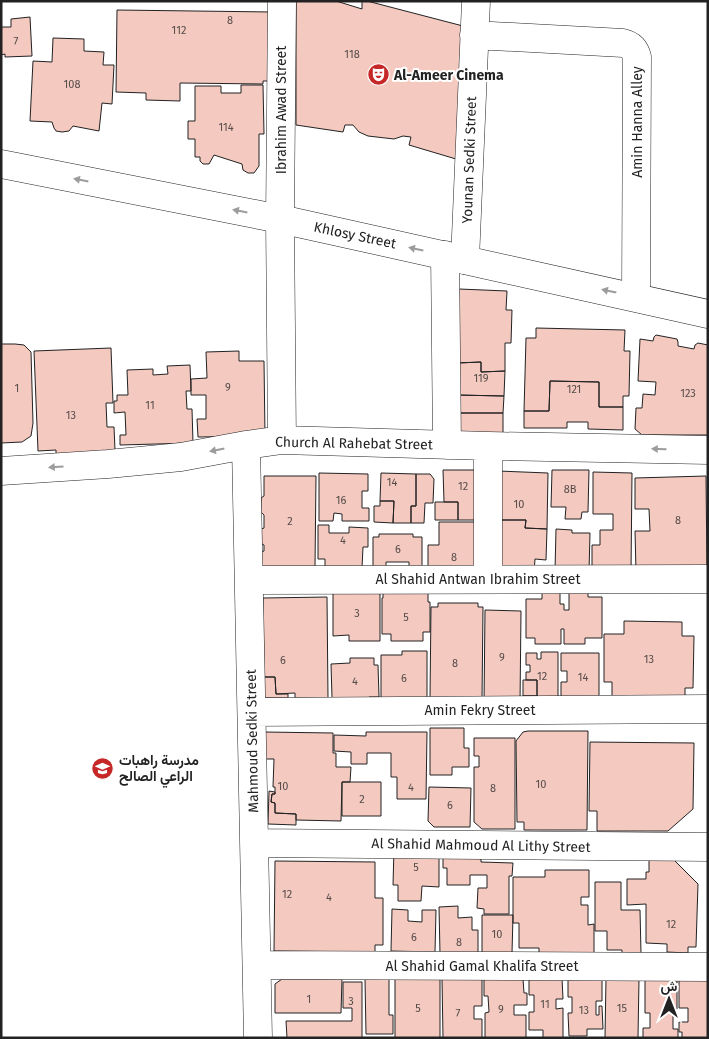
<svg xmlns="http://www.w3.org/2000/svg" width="709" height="1039" viewBox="0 0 709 1039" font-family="'Fira Sans',Vazirmatn,sans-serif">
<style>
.building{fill:#f3c9c0;stroke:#222}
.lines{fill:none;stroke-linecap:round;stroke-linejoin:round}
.street-casing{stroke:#222;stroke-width:29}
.primary-casing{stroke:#222;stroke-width:29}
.street{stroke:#fff;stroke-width:28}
.primary{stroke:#fff;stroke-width:28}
.oneway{fill:#9c9c9c}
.labels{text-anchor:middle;stroke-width:4;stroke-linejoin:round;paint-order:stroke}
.number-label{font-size:11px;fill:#564c4a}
.poi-label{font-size:14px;font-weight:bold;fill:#222;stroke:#fff;text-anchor:start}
.street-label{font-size:14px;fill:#222;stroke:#fff}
</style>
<rect width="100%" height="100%" fill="#fff"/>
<path class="building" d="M 296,1 L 336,1 L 362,9 L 362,1 L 367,1 L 463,26 L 456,159 L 409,145 L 411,137 L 403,136 L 394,139 L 368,136 L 359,132 L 353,125 L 345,125 L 343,132 L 296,125 Z
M 117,10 L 272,12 L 271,81 L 263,81 L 263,84 L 180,83 L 180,101 L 146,100 L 146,93 L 116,92 Z
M 30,17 L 32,56 L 5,57 L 5,54 L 1,55 L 1,27 L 11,27 L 11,19 Z
M 53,38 L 84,39 L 84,51 L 104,52 L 103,65 L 114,65 L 112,104 L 102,103 L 99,131 L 73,126 L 69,131 L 62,132 L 56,131 L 54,128 L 52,122 L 30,121 L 33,61 L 52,62 Z
M 241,85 L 263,85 L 264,134 L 259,134 L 259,166 L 254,173 L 248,173 L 243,170 L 242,164 L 214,155 L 209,164 L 203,164 L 200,161 L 200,157 L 195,157 L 195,139 L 188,139 L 188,121 L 195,121 L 195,86 L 221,86 L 221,93 L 241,93 Z
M 459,289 L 507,291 L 506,310 L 512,310 L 511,343 L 505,343 L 505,371 L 481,372 L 481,362 L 457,363 Z
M 536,328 L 625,330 L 624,351 L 630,351 L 629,396 L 623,396 L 623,407 L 599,407 L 599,382 L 550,381 L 549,411 L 524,411 L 526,338 L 536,338 Z
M 656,335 L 677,339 L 678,342 L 678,346 L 694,349 L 695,345 L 698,343 L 708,345 L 708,435 L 642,435 L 635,429 L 636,408 L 642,408 L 643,394 L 655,395 L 656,382 L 638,381 L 640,339 L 653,341 L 654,337 Z
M 1,344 L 15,344 L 24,345 L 31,352 L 33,423 L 31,436 L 22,442 L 1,443 Z
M 111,348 L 113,403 L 106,403 L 107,427 L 114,427 L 115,450 L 56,461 L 56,450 L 38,451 L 34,351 Z
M 239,351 L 239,361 L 264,361 L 265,436 L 198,437 L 197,419 L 206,419 L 206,395 L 191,395 L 191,379 L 207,378 L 206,352 Z
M 481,362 L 481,372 L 505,371 L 504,396 L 456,395 L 457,363 Z
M 190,365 L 191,391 L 186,391 L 187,409 L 192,409 L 193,443 L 120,445 L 120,435 L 126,435 L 125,412 L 114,413 L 114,401 L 117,401 L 117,395 L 128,395 L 127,370 L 153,369 L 153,375 L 168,374 L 167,366 Z
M 550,381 L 599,382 L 599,407 L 623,407 L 623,430 L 588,429 L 588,422 L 567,422 L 567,428 L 524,428 L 524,411 L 549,411 Z
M 456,395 L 504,396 L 503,413 L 455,413 Z
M 455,413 L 503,413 L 503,433 L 455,432 Z
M 443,470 L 482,470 L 483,520 L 458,520 L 458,502 L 444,502 Z
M 552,470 L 589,470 L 588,512 L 582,512 L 581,519 L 565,519 L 566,507 L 551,507 Z
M 498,471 L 548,473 L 547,529 L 525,528 L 526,520 L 490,520 Z
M 593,472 L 632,473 L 631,574 L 592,573 L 592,545 L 600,545 L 600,530 L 613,530 L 613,514 L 593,514 Z
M 319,473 L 368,474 L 368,491 L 362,491 L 362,508 L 369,508 L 369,521 L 342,521 L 342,514 L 334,513 L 333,521 L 319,521 Z
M 381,473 L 416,474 L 416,506 L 411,506 L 411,523 L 393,523 L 394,501 L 380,501 Z
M 416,474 L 430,474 L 434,479 L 433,503 L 425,503 L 424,523 L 411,523 L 411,506 L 416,506 Z
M 264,476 L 316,476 L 315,568 L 264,568 L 259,564 L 261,552 L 264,551 L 264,545 L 260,543 L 261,529 L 264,528 L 264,515 L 261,512 L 261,498 L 264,496 Z
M 706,476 L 707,571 L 636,572 L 635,531 L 650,531 L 649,509 L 635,509 L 635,478 Z
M 380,501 L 394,501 L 393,523 L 374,522 L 374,506 L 380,506 Z
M 435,502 L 458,502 L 458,520 L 435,520 Z
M 490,520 L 526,520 L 525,528 L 547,529 L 546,560 L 535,559 L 534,573 L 495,572 Z
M 439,522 L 479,522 L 479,573 L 428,568 L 428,545 L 439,545 Z
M 318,525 L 329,525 L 329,533 L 349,533 L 349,527 L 368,528 L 368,547 L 363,547 L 362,568 L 325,568 L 325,559 L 318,559 Z
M 556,529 L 572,530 L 572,533 L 590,533 L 589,572 L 555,571 Z
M 379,534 L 413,534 L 413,537 L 422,537 L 422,571 L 409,571 L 409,562 L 386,562 L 386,570 L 373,570 L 373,537 L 379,537 Z
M 333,590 L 380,590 L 380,641 L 349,641 L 349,635 L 333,636 Z
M 542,592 L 560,592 L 560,604 L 564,604 L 564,610 L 569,610 L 569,592 L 588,592 L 588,597 L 602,597 L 602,638 L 585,638 L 585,644 L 564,644 L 564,629 L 561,629 L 561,644 L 535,644 L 535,638 L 526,638 L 526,599 L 542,599 Z
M 383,593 L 428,593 L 428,602 L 430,602 L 430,632 L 423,632 L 423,641 L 391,641 L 391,634 L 382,634 L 382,598 L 383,598 Z
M 327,597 L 328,698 L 295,698 L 295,693 L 276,694 L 275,677 L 264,677 L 263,598 Z
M 438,603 L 478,603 L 478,607 L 483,607 L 482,699 L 430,698 L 431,607 L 438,607 Z
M 485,610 L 521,611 L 520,704 L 484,704 Z
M 624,621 L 682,622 L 682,636 L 694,636 L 693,688 L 685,688 L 685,704 L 612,703 L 612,682 L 604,682 L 604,634 L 624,634 Z
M 402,651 L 427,651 L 427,700 L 381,701 L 381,655 L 402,655 Z
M 541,652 L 558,652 L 558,704 L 523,704 L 523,696 L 537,696 L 537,680 L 526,680 L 526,672 L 530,672 L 530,665 L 526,665 L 526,653 L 537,653 L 537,659 L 541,659 Z
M 561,653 L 599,653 L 599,704 L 561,704 L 561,682 L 567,682 L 567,671 L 561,671 Z
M 350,658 L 374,658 L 374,665 L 378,665 L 379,697 L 369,697 L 369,704 L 332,698 L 331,664 L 350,663 Z
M 264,677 L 275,677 L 276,694 L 288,694 L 288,698 L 264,698 Z
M 523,680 L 537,680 L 537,696 L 523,696 Z
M 430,728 L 464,728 L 464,748 L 469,748 L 469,767 L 452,767 L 452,775 L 430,775 Z
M 528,731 L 588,731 L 587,830 L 524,830 L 524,822 L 517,822 L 516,741 L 523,732 Z
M 265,732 L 333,733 L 333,753 L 336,753 L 336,767 L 351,767 L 350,782 L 342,782 L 341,821 L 296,820 L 296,814 L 275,813 L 275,803 L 271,802 L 272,794 L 275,794 L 275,787 L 273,787 L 274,759 L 264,759 Z
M 366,732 L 427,732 L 426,799 L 397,799 L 397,777 L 391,777 L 391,753 L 367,753 L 367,764 L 351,764 L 351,752 L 334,751 L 334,735 L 366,736 Z
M 474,738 L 515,738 L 515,829 L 482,829 L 474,822 L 474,767 L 479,767 L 479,756 L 474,756 Z
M 590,742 L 694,743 L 693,809 L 668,831 L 597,831 L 597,811 L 589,811 Z
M 342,782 L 381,782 L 381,816 L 342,816 Z
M 429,787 L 471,788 L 470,827 L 434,827 L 428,821 Z
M 269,791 L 275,792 L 275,794 L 272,794 L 271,802 L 275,803 L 275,813 L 296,814 L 296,825 L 268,824 Z
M 394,848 L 439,849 L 439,887 L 422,886 L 421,901 L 398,901 L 398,885 L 393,885 Z
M 443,849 L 481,850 L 481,862 L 513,863 L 512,876 L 509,876 L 509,914 L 484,914 L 484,909 L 477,908 L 478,888 L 487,888 L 487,875 L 470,875 L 470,885 L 447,885 L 447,868 L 443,868 Z
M 649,859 L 674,860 L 698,884 L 696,947 L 688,947 L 688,953 L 667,952 L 667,944 L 646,943 L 646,904 L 627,905 L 627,879 L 646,879 L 646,872 L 649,872 Z
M 275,861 L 375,862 L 375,898 L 383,898 L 383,945 L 375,945 L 375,952 L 274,951 Z
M 545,870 L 589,870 L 589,897 L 581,897 L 581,905 L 588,905 L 588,925 L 594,924 L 594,953 L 539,953 L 539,948 L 519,948 L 519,923 L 513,923 L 513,877 L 545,877 Z
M 595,882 L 621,882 L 621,910 L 640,910 L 641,953 L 622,953 L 622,950 L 607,950 L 607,931 L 595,931 Z
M 458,906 L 458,918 L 472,917 L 472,930 L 478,930 L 478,954 L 440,954 L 439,907 Z
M 392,909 L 408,910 L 408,921 L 422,922 L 422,910 L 436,910 L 435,952 L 391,951 Z
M 482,915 L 513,915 L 512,953 L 482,953 Z
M 395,978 L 440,978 L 440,1038 L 395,1038 Z
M 442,978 L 482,978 L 482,1006 L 474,1006 L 474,1019 L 482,1019 L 482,1038 L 443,1038 Z
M 562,978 L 563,999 L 556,999 L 556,1009 L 563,1008 L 563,1038 L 543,1038 L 543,1030 L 529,1030 L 529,1012 L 534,1012 L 534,995 L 529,995 L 529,979 Z
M 606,978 L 639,979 L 638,1038 L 605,1038 Z
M 677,978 L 677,1009 L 673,1009 L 673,1029 L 678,1029 L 678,1038 L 643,1038 L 643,1028 L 650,1028 L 650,1013 L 645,1013 L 645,979 Z
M 282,979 L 342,979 L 341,1013 L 275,1013 L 275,984 Z
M 365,979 L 389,979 L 389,1015 L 393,1015 L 393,1034 L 366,1034 Z
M 484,979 L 523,979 L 524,993 L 527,993 L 527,1005 L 514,1005 L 514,1015 L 526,1015 L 526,1038 L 485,1038 L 485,1013 L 489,1012 L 488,996 L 484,996 Z
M 602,979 L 602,1001 L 596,1001 L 596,1015 L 599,1015 L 599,1006 L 602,1006 L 603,1029 L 587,1029 L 587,1036 L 569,1036 L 568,1013 L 572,1013 L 572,997 L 568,997 L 568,980 Z
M 679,979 L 708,980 L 708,1038 L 682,1038 L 682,1032 L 679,1032 L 679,1022 L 688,1022 L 688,1008 L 679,1008 Z
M 343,982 L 362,982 L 362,1038 L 287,1038 L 286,1021 L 352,1021 L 352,1008 L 343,1008 Z"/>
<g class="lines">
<defs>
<path id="street" d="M 282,1 L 280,219 L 282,440
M 474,35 L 623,43 C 631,45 635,49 637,57 L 636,297
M 445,255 L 447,445
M 465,260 L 476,1
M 246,445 L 258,1038
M 1,471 L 108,464 L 181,457 L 246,445 L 282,440 L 488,446 L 708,450
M 488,579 L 488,446
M 249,580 L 708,579
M 252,712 L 708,709
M 255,843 L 708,847
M 257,965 L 708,967"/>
<path id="primary" d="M 1,164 L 280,219 L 708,314"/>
</defs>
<use href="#street" class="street-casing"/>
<use href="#primary" class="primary-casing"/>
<use href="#street" class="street"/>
<use href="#primary" class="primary"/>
</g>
<defs><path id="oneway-solid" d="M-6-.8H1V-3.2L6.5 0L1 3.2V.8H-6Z" transform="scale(1.25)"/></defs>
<g class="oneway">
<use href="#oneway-solid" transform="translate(81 180) rotate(-169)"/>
<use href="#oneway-solid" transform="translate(240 211) rotate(-169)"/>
<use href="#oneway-solid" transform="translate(416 249) rotate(-168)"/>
<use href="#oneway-solid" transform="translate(609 291) rotate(-168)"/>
<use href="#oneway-solid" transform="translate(659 449) rotate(-179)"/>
<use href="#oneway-solid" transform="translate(217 450) rotate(169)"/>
<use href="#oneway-solid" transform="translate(56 467) rotate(176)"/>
</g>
<defs>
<symbol id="theatre-disc" viewBox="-11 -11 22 22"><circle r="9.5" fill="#c62828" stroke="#fff"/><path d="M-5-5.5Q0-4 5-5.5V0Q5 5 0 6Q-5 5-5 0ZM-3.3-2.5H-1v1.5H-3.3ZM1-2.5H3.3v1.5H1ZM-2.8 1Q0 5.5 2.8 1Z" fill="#fff"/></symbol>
<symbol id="school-disc" viewBox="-11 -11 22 22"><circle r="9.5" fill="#c62828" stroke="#fff"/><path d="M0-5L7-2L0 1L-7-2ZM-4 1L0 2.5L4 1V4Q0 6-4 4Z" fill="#fff"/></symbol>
</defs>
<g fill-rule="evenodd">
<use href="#theatre-disc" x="366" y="62" width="25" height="25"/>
<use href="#school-disc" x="90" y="756" width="25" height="25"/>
</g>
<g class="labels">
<g class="number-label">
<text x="230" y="24">8</text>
<text x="179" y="34">112</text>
<text x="16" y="45">7</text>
<text x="352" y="58">118</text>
<text x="72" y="88">108</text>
<text x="226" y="131">114</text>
<text x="481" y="382">119</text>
<text x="228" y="391">9</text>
<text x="17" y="392">1</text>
<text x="574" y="393">121</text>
<text x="688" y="397">123</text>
<text x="150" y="409">11</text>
<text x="71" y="419">13</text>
<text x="392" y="486">14</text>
<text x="463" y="490">12</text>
<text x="570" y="493">8B</text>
<text x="341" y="504">16</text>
<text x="519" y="508">10</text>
<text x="678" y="524">8</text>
<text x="290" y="525">2</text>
<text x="343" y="544">4</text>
<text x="398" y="553">6</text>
<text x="454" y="561">8</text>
<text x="357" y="617">3</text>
<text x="406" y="621">5</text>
<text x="502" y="661">9</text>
<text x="649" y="663">13</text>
<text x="283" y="664">6</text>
<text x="455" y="667">8</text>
<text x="542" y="680">12</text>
<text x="583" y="681">14</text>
<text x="404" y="682">6</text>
<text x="355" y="685">4</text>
<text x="541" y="788">10</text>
<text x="283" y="790">10</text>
<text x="411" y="791">4</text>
<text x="493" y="792">8</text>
<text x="362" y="803">2</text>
<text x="450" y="809">6</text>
<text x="416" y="871">5</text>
<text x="287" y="898">12</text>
<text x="329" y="901">4</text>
<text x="671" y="928">12</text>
<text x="497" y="938">10</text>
<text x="414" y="941">6</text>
<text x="459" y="946">8</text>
<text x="309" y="1003">1</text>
<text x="351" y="1005">3</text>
<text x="545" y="1008">11</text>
<text x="418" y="1012">5</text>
<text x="622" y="1012">15</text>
<text x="501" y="1013">9</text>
<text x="584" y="1014">13</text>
<text x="458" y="1017">7</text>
</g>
<g class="poi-label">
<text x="394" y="80">Al-Ameer Cinema</text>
<text x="119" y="765">مدرسة راهبات<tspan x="119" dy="16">الراعي الصالح</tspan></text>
</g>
<g class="street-label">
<text transform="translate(281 110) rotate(-90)" y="5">Ibrahim Awad Street</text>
<text transform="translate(637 122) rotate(-90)" y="5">Amin Hanna Alley</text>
<text transform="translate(469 160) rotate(-88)" y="5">Younan Sedki Street</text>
<text transform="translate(355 235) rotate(12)" y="5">Khlosy Street</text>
<text transform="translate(354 443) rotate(1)" y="5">Church Al Rahebat Street</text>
<text x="478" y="584">Al Shahid Antwan Ibrahim Street</text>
<text x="480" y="715">Amin Fekry Street</text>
<text transform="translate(252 741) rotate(-91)" y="5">Mahmoud Sedki Street</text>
<text transform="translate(481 845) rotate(1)" y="5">Al Shahid Mahmoud Al Lithy Street</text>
<text x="482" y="971">Al Shahid Gamal Khalifa Street</text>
</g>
</g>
<rect width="709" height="1039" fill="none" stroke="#222222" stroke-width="5"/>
<g transform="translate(669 999)" stroke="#ffffff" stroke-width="4" paint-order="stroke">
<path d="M0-4L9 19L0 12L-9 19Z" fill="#222222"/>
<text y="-8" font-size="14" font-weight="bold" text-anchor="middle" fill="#222222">ش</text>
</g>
</svg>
